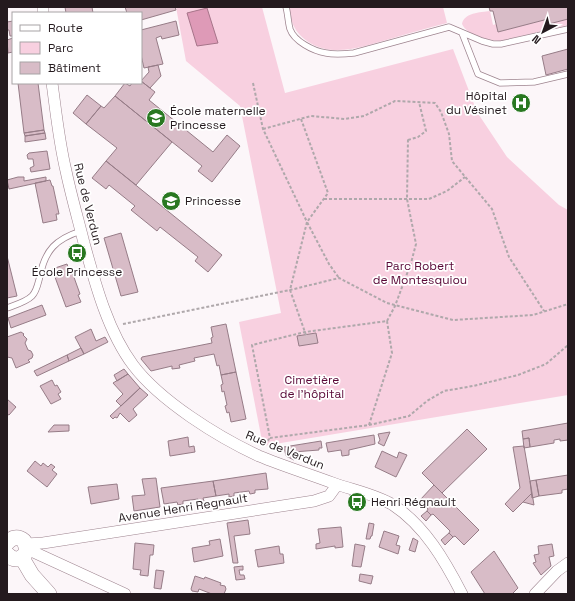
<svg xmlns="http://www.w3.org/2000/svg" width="575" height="601" viewBox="0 0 575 601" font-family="'Space Grotesk',sans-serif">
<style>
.green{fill:#f8d0e0}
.water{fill:#de9ab7;stroke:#a67489}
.building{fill:#d8bcc7;stroke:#967c87}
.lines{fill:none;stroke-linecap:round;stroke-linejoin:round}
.lane-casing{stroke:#9e848f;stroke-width:7}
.street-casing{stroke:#9e848f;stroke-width:12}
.secondary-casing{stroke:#9e848f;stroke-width:16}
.path{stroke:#afa8ab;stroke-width:2;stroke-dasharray:3 2;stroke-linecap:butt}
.lane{stroke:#fff;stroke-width:5.5}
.street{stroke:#fff;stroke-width:11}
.secondary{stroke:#fff;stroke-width:15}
.labels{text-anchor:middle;stroke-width:3.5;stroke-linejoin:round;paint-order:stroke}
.poi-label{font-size:12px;fill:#241a1e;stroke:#fff;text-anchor:start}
.street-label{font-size:12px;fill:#241a1e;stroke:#fff}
.park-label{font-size:12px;fill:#590837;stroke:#fff}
</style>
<rect width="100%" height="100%" fill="#fcf6f9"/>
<path class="green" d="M 176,7 L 262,7 L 285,93 L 453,49 L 477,112 L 507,157 L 559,205 L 568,210 L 568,395 L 263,446 L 239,322 L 281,313 L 240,106 L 186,61 Z
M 289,7 L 443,7 L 447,23 C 428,28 409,33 390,39 C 364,46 332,59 307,41 C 295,33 290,21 289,7 Z
M 490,11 L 493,25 L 496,24 L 498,32 L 548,19 L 549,23 L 568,19 L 568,25 L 500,41 C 487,40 468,36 462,24 C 464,13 480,12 490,11 Z"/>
<path class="water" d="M 207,8 L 218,43 L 197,46 L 187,13 Z"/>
<path class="building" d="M 65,7 L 92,7 L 93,13 L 66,13 Z
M 125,7 L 175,7 L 176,10 L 141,20 L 141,13 L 127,13 Z
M 489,7 L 568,7 L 568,19 L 549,24 L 548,19 L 498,32 L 493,11 L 490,11 Z
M 13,21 L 13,36 L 10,36 L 9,30 L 7,30 L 7,22 Z
M 176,21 L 179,35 L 162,39 L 161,36 L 156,38 L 163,64 L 144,68 L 141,55 L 141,30 Z
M 13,38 L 13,52 L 8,53 L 7,40 Z
M 568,49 L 568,69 L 546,75 L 542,56 Z
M 158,65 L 161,76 L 150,88 L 141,81 L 149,72 L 148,67 Z
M 141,81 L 155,92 L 149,100 L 213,152 L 227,135 L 240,146 L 212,182 L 198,171 L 202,166 L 115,96 L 125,83 L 130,86 L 132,83 L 141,83 Z
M 18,83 L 38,83 L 44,130 L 24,133 Z
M 87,95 L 101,106 L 86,124 L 73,113 Z
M 115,96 L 172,142 L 136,185 L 106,161 L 117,148 L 86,124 L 101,106 L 104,108 Z
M 44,130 L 45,133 L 25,136 L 24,133 Z
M 45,133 L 46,139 L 25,142 L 25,136 Z
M 47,151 L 50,169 L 31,172 L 30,168 L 34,166 L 33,159 L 28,159 L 27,155 L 29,153 Z
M 106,161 L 222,255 L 208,272 L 195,261 L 198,257 L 160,227 L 157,231 L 131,210 L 135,206 L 109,185 L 106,189 L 92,178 Z
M 18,177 L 24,177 L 24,181 L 46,177 L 46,181 L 9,189 L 7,180 Z
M 50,180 L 52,186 L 53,186 L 59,214 L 56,214 L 57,220 L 43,223 L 35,183 Z
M 121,233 L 138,292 L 121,296 L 104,238 Z
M 7,256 L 17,296 L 7,298 Z
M 67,264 L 69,270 L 71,269 L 80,294 L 78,295 L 81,302 L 66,307 L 52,269 Z
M 42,305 L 46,315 L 11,328 L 8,318 Z
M 226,324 L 236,372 L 221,375 L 219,365 L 217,366 L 214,354 L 194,358 L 195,361 L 179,365 L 180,368 L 172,369 L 172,366 L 151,371 L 141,359 L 142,357 L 212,343 L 211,338 L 213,337 L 211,327 Z
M 91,329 L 96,341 L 105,337 L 108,342 L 84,354 L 75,337 Z
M 21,332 L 24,334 L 23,335 L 27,339 L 25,343 L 28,350 L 31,351 L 33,355 L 32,358 L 28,360 L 30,362 L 16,368 L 12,358 L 7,357 L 7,337 Z
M 316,333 L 318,343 L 299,346 L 297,336 Z
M 81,348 L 84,354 L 69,361 L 67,355 Z
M 67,355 L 69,361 L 37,376 L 34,371 Z
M 124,369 L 128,374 L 117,381 L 114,375 Z
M 236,372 L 246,419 L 231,422 L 229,412 L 227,413 L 225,406 L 227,405 L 224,391 L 222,392 L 221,385 L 223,384 L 221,375 Z
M 128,374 L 140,388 L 121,406 L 116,401 L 123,394 L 113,383 Z
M 52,380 L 55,386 L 57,385 L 61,392 L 58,394 L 61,399 L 51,404 L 40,386 Z
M 140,388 L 148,395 L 133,409 L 137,415 L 129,422 L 120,413 L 117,418 L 115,417 L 113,419 L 110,416 Z
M 7,399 L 16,407 L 9,415 L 7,414 Z
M 568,423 L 568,440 L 560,441 L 560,439 L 554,440 L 554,443 L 530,447 L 529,438 L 523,439 L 522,431 Z
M 54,425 L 69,425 L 69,431 L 48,432 Z
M 467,429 L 487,449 L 442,493 L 422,473 Z
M 390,432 L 384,446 L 378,443 L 380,440 L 378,434 Z
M 374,435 L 375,444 L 349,450 L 349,455 L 342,456 L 341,450 L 328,452 L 326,443 Z
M 188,437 L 189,447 L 194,446 L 195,452 L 170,456 L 168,441 Z
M 529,438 L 530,447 L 524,448 L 523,439 Z
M 321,441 L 322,448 L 319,448 L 319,450 L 293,452 L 294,460 L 286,456 L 284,447 Z
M 524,446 L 532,493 L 513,512 L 505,504 L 520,488 L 513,447 Z
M 382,451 L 397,458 L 399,452 L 407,455 L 396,477 L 375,467 Z
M 35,461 L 41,466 L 43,463 L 48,467 L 51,464 L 55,467 L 52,470 L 57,474 L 47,487 L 27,471 Z
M 266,473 L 268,489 L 255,490 L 255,493 L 250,494 L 249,491 L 234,493 L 234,496 L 229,497 L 229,494 L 216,496 L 213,481 Z
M 568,475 L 568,489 L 562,490 L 562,493 L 539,496 L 536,480 Z
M 156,478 L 160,507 L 134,511 L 132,496 L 145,495 L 142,479 Z
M 536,480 L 539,496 L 532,498 L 530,481 Z
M 213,481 L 216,496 L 203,498 L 204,501 L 198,502 L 198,499 L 183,501 L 183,504 L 178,505 L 177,502 L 164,504 L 161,488 Z
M 117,484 L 119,499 L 91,504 L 88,487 Z
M 434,485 L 479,530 L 464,545 L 455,536 L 453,537 L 449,533 L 450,531 L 433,514 L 431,515 L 427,511 L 428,509 L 420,500 Z
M 532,493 L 534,505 L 523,502 Z
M 427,511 L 431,515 L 426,521 L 421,516 Z
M 248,520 L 250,534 L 234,536 L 238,563 L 233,563 L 227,523 Z
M 369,523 L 374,524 L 372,536 L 371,536 L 370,539 L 366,539 Z
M 341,527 L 343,547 L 335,548 L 335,546 L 316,549 L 316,544 L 320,543 L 318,529 Z
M 384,531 L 399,536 L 396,545 L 400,546 L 398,554 L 379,547 Z
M 449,533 L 453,537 L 445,545 L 441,540 Z
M 413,538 L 418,541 L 415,552 L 409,550 Z
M 220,539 L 223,556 L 194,562 L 192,548 L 210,545 L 209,541 Z
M 135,543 L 154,545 L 153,555 L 150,555 L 148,576 L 140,575 L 141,570 L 133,569 Z
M 355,544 L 365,546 L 361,567 L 352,566 Z
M 552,544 L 554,556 L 549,557 L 551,566 L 541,575 L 533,563 L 536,562 L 534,555 L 539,554 L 538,546 Z
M 279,546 L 280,554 L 283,554 L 284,563 L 258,567 L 255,550 Z
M 494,551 L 518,588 L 512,594 L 485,594 L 471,572 Z
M 243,566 L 243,570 L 239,570 L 240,575 L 244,575 L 245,579 L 236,580 L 234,567 Z
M 156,570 L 164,571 L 161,589 L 154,588 Z
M 360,574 L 373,576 L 371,584 L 359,581 Z
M 195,576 L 204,579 L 205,577 L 221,583 L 220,585 L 225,586 L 226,589 L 224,594 L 212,594 L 199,589 L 198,592 L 192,591 L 191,589 Z"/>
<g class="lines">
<defs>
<path id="lane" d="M 286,7 C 288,14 288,22 290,29 C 294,41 313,51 326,53 C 335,55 345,54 354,53 L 449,27 L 482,41 L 493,44 L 501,44 L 568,29
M 462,33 L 478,74 L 500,83 L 534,82 L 568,74
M 7,308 C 15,305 26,302 32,296 C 37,291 38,283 40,276 C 45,250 56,239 81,231"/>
<path id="street" d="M 43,7 L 43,13
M 52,83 C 56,112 59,142 66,171 C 71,195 78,219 84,243 C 95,283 108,332 133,365 C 160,401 218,437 259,456 C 283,466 309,474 333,483 C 352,490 375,494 393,505 C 425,526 445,561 462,594
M 26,544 L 43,543 L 314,501 L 329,496 L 337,485
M 27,549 L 125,594
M 535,594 L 557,571 L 568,563"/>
<path id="secondary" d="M 7,543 C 12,537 18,536 24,541 L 27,549 C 24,560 14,562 7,554
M 22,558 L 32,575 L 49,594"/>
</defs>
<use href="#lane" class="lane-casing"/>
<use href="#street" class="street-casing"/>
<use href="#secondary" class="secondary-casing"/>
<path class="path" d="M 253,83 L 263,129 L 307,222 L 290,290 L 306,335
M 301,119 L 328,193 L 307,222 L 329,264 L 339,278
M 263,129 L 311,116 L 345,119 L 364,116 L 395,101 L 435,103 L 441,112 L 449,134 L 452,161 L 492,209 L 509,257 L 544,311
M 408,140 L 418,137 L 426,131 L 419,102
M 324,199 L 429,199 L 447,191 L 465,177
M 387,321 L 392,353 L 369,425 L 270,438 L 252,345 L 305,332 Z
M 387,321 L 395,306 L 411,263 L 416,244 L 407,199 L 408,138
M 123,324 L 290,290 L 339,278 L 387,303 L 453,320 L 533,315 L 568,304
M 369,425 L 409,416 L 427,401 L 444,391 L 473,386 L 518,375 L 546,364 L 568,345
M 264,445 L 270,438"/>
<use href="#lane" class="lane"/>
<use href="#street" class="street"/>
<use href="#secondary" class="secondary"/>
</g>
<defs>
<symbol id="hospital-disc" viewBox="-11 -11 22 22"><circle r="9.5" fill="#297821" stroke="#fff"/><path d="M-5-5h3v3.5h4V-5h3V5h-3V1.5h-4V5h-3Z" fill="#fff"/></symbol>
<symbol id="school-disc" viewBox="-11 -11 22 22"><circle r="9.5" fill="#297821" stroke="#fff"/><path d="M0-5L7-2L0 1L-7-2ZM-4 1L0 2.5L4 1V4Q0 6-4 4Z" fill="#fff"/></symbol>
<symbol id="bus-disc" viewBox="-11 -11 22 22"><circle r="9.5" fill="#297821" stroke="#fff"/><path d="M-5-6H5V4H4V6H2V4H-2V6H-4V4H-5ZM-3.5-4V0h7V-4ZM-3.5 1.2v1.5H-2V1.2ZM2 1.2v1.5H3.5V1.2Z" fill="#fff"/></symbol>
</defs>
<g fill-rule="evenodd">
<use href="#hospital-disc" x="510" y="92" width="22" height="22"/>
<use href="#school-disc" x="145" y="107" width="22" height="22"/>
<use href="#school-disc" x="160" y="190" width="22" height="22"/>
<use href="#bus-disc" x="66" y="242" width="22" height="22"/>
<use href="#bus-disc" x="346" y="491" width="22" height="22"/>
</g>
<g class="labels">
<g class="poi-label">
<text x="507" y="100" text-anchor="end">Hôpital<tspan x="507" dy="14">du Vésinet</tspan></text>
<text x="170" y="115">École maternelle<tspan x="170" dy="14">Princesse</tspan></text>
<text x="185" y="205">Princesse</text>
<text x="77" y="276" text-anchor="middle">École Princesse</text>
<text x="371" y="506">Henri Régnault</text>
</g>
<g class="street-label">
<text transform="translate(88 204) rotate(76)" y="4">Rue de Verdun</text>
<text transform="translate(285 450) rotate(22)" y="4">Rue de Verdun</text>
<text transform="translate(183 508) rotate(-9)" y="4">Avenue Henri Regnault</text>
</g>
<g class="park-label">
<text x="420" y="270">Parc Robert<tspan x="420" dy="14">de Montesquiou</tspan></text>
<text x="312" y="384">Cimetière<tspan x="312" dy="14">de l'hôpital</tspan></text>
</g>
</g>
<rect width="575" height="601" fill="none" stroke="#241a1e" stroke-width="16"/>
<rect x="12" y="12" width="130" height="72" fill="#ffffff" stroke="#a7a3a5"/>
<rect x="20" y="25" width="20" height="6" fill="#ffffff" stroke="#a7a3a5"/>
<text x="48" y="32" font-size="12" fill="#241a1e">Route</text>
<rect x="20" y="42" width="20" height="12" fill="#f8d0e0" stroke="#a7a3a5"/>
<text x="48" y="52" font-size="12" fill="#241a1e">Parc</text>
<rect x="20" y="62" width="20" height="12" fill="#d8bcc7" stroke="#a7a3a5"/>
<text x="48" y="72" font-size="12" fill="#241a1e">Bâtiment</text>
<g transform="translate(543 32) rotate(221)" stroke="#ffffff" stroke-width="3" paint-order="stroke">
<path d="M0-3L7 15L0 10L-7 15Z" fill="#241a1e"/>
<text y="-6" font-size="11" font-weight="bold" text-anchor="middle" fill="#241a1e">N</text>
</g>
</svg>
